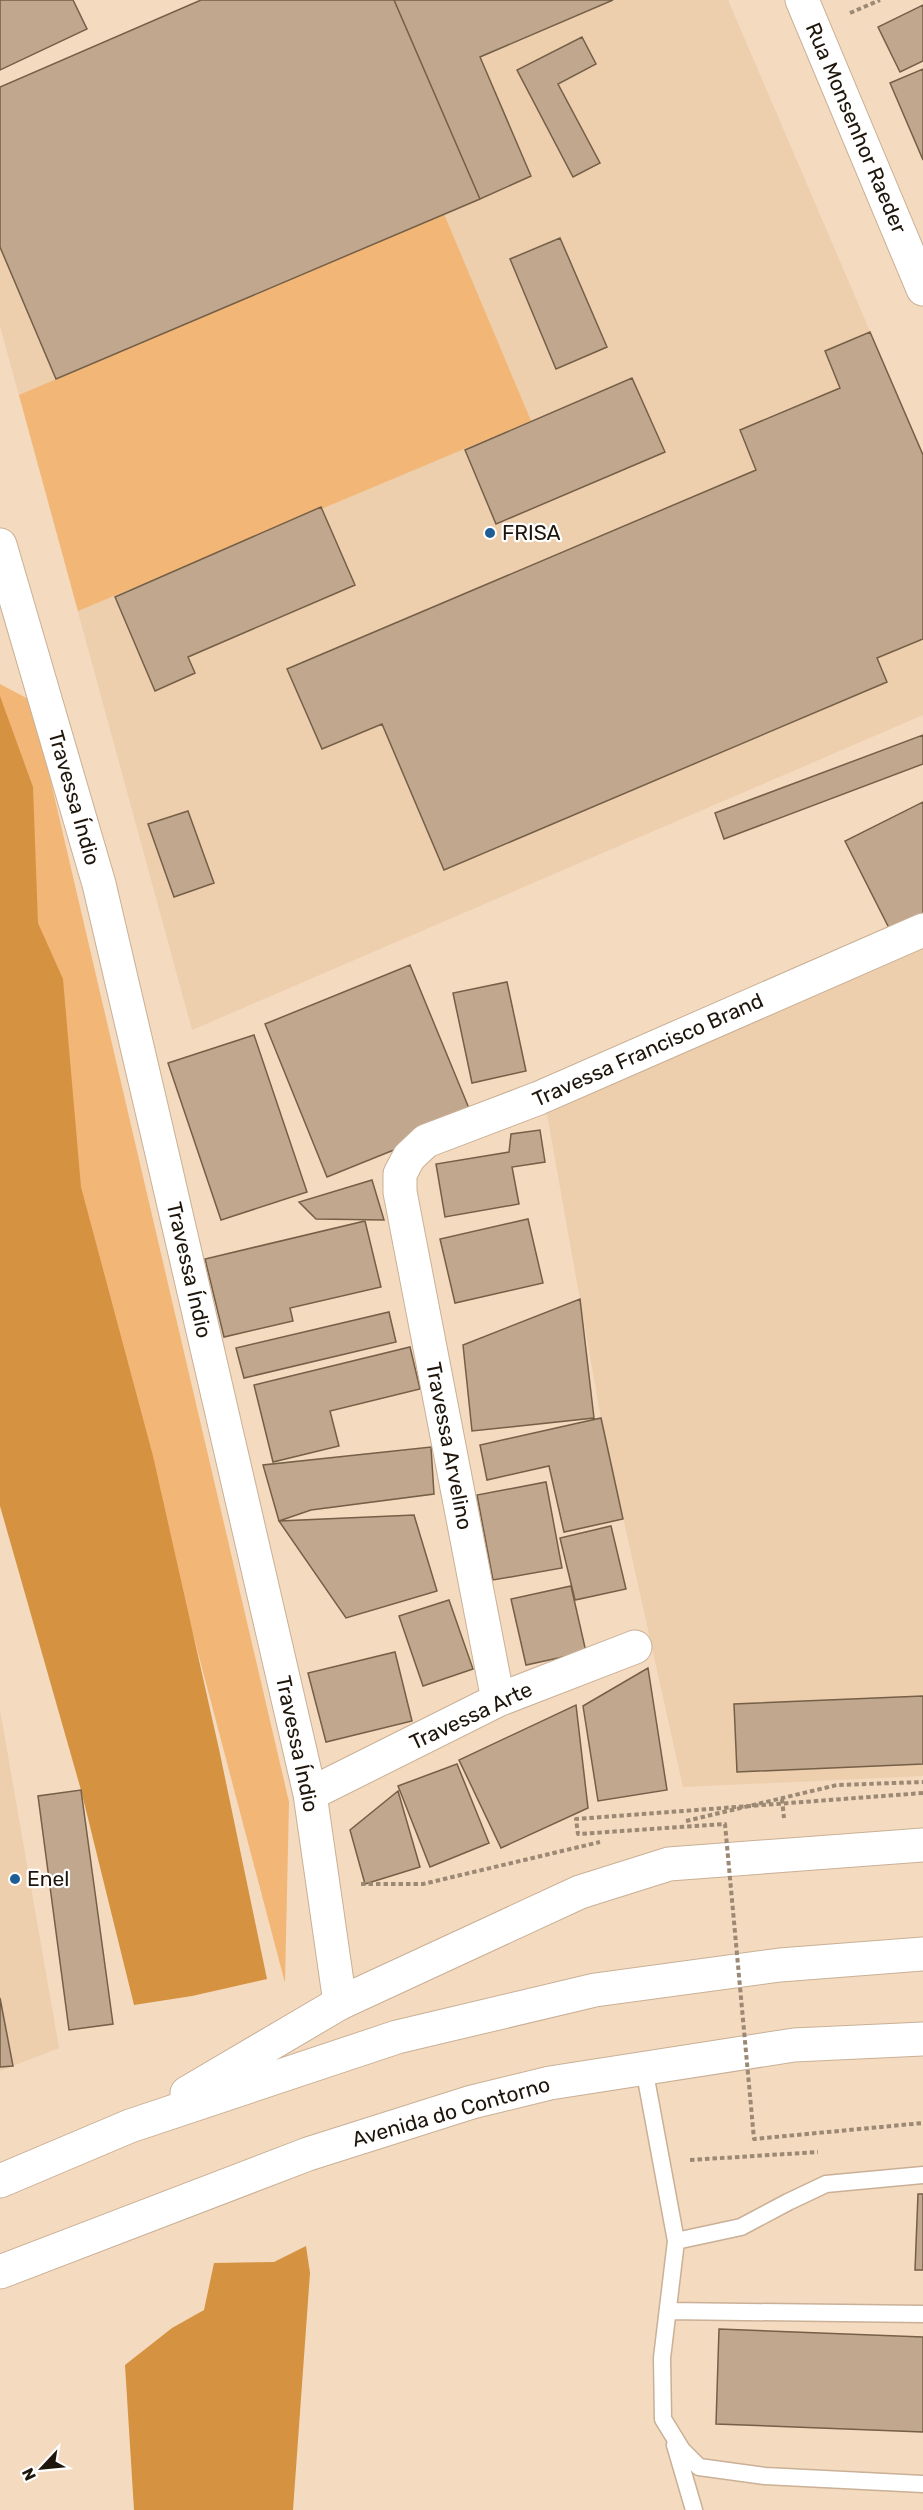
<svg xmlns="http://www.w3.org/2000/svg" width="923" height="2510" viewBox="0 0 923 2510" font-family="Rubik,sans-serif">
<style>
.built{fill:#edcead}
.green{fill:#f2b776}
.water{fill:#d59241}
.building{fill:#c0a78e;stroke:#755f47;stroke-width:1.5}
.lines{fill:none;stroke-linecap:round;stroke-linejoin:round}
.lane-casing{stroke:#c9b096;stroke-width:19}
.street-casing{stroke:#c9b096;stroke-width:35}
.highway-casing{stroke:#c9b096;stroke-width:35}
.path{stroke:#9c8975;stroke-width:4;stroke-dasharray:4.5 3;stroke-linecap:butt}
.lane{stroke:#fff;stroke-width:16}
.street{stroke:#fff;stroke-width:33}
.highway{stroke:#fff;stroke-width:33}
.path-bridge{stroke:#9c8975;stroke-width:4;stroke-dasharray:4.5 3;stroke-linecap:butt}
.poi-dot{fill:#1e5e94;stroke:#fff;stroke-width:2}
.labels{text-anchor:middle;stroke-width:4.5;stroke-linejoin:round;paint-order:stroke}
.street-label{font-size:21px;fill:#1e150b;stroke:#fff}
.poi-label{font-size:21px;fill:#1e150b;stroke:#fff;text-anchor:start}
</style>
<rect width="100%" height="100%" fill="#f4dabf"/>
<path class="built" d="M 201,0 L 728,0 L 923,455 L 923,715 L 192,1030 L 0,326 L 0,87 Z
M 923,945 L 923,1776 L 683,1787 L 601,1418 L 547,1114 Z
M 0,1710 L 59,2048 L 0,2071 Z"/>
<path class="green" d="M 444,214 L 531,421 L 78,611 L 19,395 Z
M 0,684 L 32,701 L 289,1802 L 285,1983 L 0,901 Z"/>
<path class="water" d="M 0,696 L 33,787 L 38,923 L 63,979 L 81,1187 L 153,1456 L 219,1749 L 267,1979 L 192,1996 L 134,2005 L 81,1790 L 0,1506 Z
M 306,2246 L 310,2273 L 293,2510 L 134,2510 L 125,2365 L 172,2328 L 204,2310 L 214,2263 L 274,2262 Z"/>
<path class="building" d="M 0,0 L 73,0 L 87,29 L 0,70 Z
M 201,0 L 394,0 L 480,199 L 56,379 L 0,247 L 0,87 Z
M 394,0 L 613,0 L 480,57 L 531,176 L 480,199 Z
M 923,5 L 923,61 L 900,72 L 878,27 Z
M 582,37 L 596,64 L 558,84 L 600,163 L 573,177 L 517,70 Z
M 923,69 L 923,160 L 890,83 Z
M 560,238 L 607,347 L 556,369 L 510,259 Z
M 870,332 L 923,455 L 923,639 L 877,658 L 887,682 L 444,870 L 382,724 L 322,749 L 287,669 L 756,470 L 740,430 L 840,388 L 825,351 Z
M 632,378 L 665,452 L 496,524 L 465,450 Z
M 321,507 L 355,585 L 188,657 L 195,673 L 155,691 L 115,597 Z
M 923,735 L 923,764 L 724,839 L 715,813 Z
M 923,802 L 923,913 L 890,930 L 845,841 Z
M 188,811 L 214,883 L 174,897 L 148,824 Z
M 410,965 L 473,1118 L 327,1177 L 265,1024 Z
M 507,982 L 526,1071 L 472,1083 L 453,993 Z
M 254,1035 L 307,1192 L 221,1220 L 168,1063 Z
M 540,1130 L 545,1162 L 512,1167 L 519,1204 L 445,1217 L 436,1164 L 509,1152 L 511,1134 Z
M 372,1180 L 384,1220 L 316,1219 L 299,1202 Z
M 528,1219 L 543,1283 L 455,1303 L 440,1239 Z
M 365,1221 L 381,1287 L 290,1308 L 293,1321 L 224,1337 L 205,1259 Z
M 580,1299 L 594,1418 L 472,1431 L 463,1345 Z
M 389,1312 L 396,1342 L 244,1378 L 236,1348 Z
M 410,1347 L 420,1389 L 330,1411 L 339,1446 L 273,1462 L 254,1385 Z
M 601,1418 L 623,1519 L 564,1532 L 549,1466 L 487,1480 L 480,1445 Z
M 431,1447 L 434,1494 L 311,1510 L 279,1521 L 263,1465 Z
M 546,1482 L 562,1568 L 493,1580 L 477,1495 Z
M 414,1515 L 437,1591 L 346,1618 L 279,1521 Z
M 611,1526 L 626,1589 L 575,1600 L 560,1538 Z
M 571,1586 L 586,1652 L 526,1665 L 511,1599 Z
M 449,1600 L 473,1669 L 423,1686 L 399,1616 Z
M 395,1652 L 412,1721 L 326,1742 L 308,1673 Z
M 648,1668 L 667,1790 L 598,1801 L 583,1706 Z
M 923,1696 L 923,1764 L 737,1772 L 734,1704 Z
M 576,1705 L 588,1808 L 501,1848 L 459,1760 Z
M 457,1764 L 489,1843 L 430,1867 L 398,1786 Z
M 81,1790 L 113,2024 L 69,2030 L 38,1796 Z
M 398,1791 L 420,1867 L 365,1884 L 350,1830 Z
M 0,1998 L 13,2066 L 0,2067 Z
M 918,2194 L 923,2194 L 923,2270 L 915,2270 Z
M 719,2329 L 923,2337 L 923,2432 L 716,2424 Z"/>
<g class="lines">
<defs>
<path id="lane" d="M 644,2068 L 676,2241 L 741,2227 L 788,2202 L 826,2184 L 923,2175
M 676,2241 L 662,2358 L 663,2419 L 682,2450 L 699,2467 L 765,2476 L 923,2484
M 668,2311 L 923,2314
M 675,2445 L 694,2510"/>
<path id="street" d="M 802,0 L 923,289
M 0,545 L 99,884 L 161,1149 L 310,1794 L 340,2003
M 498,1700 L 400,1192 L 400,1174 L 409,1157 L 426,1141 L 539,1098 L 923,930
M 310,1794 L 498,1700 L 635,1647"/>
<path id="highway" d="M 187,2093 L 340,2003 L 580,1892 L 669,1864 L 923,1845
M 0,2181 L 130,2126 L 397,2037 L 595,1990 L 780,1965 L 923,1954
M 0,2272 L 308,2154 L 472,2102 L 550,2083 L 794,2045 L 923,2039"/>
</defs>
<use href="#lane" class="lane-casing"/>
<use href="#street" class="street-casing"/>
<use href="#highway" class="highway-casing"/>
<path class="path" d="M 850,13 L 880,0
M 782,1799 L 784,1818
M 686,1821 L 837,1785 L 923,1782
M 361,1884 L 423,1884 L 600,1842
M 690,2160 L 818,2152"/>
<use href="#lane" class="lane"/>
<use href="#street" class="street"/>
<use href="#highway" class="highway"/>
<path class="path-bridge" d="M 923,1793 L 576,1819 L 578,1834 L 725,1824 L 754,2139 L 923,2123"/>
</g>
<g class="poi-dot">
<circle cx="490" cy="533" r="6"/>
<circle cx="15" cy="1879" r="6"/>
</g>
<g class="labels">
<g class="street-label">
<text transform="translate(856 128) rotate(67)" y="7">Rua Monsenhor Raeder</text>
<text transform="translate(74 798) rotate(74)" y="7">Travessa Índio</text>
<text transform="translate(648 1050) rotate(-24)" y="7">Travessa Francisco Brand</text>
<text transform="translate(189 1270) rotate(77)" y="7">Travessa Índio</text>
<text transform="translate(449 1446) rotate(79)" y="7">Travessa Arvelino</text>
<text transform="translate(471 1716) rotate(-25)" y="7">Travessa Arte</text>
<text transform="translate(297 1744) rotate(78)" y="7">Travessa Índio</text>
<text transform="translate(451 2112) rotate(-16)" y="7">Avenida do Contorno</text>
</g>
<g class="poi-label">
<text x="502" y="540">FRISA</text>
<text x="27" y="1886">Enel</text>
</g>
</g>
<g transform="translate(42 2468) rotate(244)" stroke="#ffffff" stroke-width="4.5" paint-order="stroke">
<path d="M0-4.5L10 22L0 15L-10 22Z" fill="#1e150b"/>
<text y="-9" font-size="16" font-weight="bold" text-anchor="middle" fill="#1e150b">N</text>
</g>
</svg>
